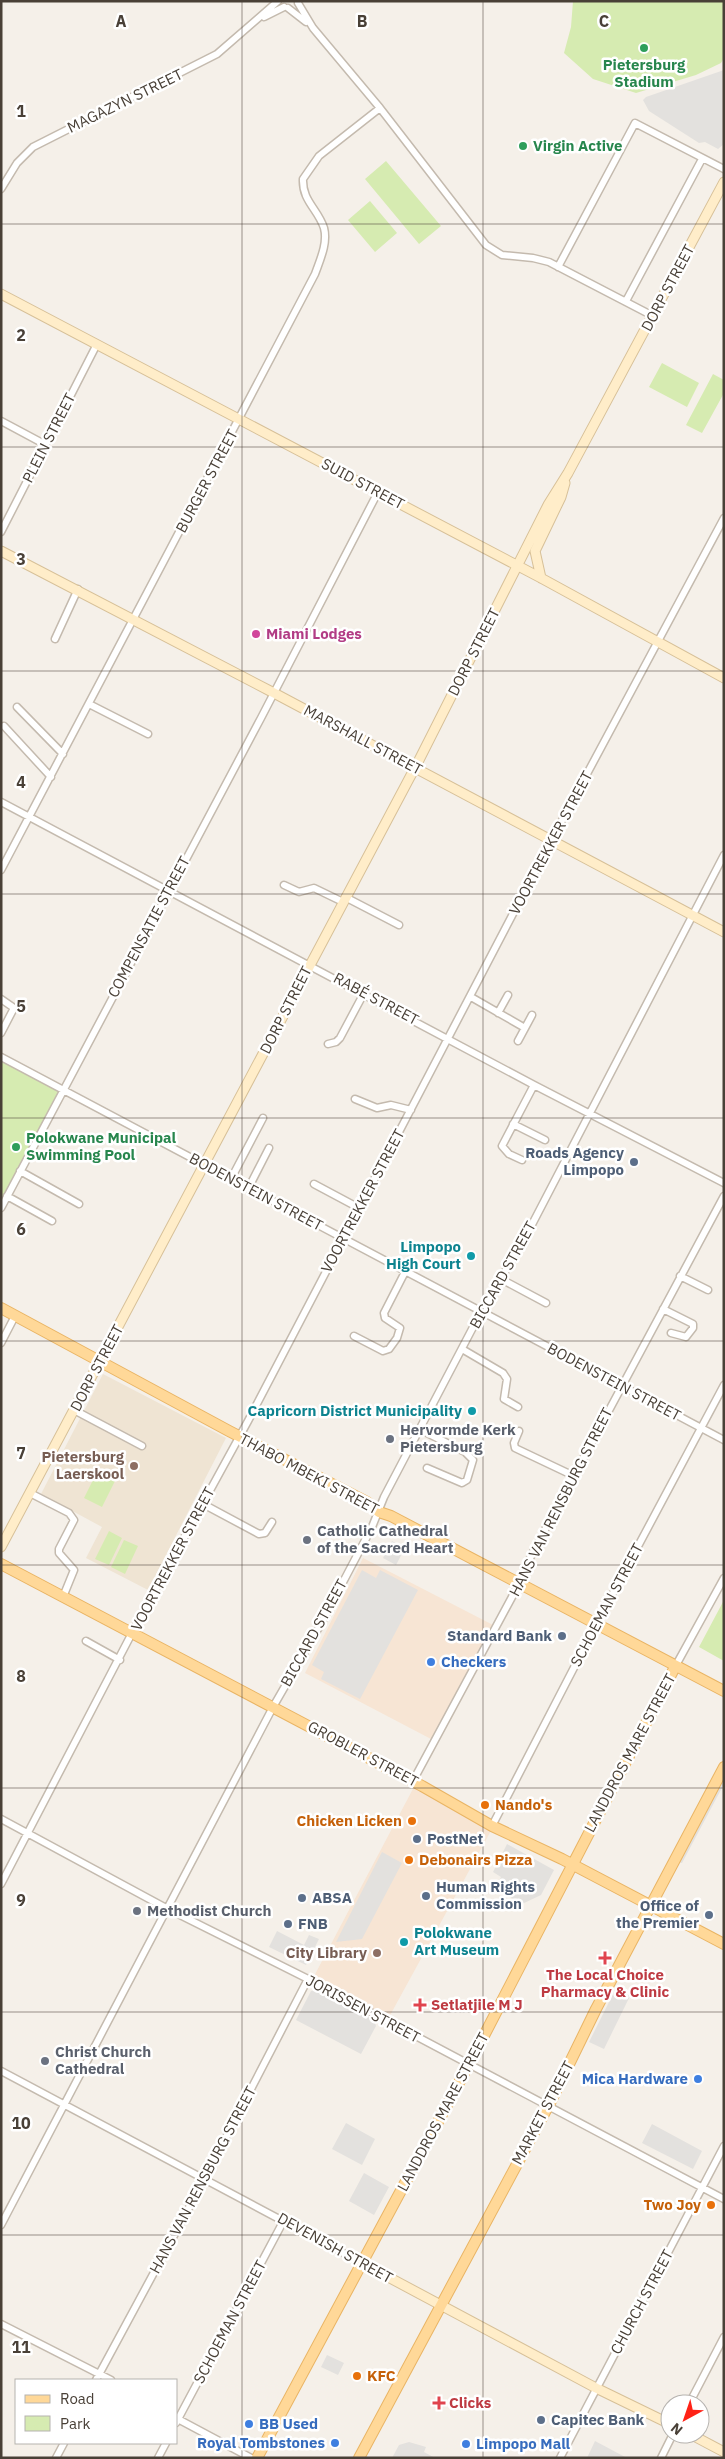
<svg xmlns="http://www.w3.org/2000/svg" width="725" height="2459" viewBox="0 0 725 2459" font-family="'IBM Plex Sans',sans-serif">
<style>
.commercial{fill:#f7e5d4}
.education{fill:#efe4d3}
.green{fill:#d6ebb1}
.parking{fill:#e3e1de}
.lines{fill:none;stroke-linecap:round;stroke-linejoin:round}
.street-casing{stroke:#c4baae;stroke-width:9}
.secondary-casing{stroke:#d7c098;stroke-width:11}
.primary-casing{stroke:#e9b464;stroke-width:12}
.street{stroke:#fff;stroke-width:6}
.secondary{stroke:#ffedc9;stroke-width:9}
.primary{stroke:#ffd898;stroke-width:10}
.grid{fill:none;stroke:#494037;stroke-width:1;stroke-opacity:0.55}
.leisure-dot{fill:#2e9e5b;stroke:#fff;stroke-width:2}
.hotel-dot{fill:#d1479c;stroke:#fff;stroke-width:2}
.service-dot{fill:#5c6f8a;stroke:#fff;stroke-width:2}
.culture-dot{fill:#0f9aa8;stroke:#fff;stroke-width:2}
.worship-dot{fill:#6b7280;stroke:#fff;stroke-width:2}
.education-dot{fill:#8d6e63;stroke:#fff;stroke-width:2}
.shop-dot{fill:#3f7fe0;stroke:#fff;stroke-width:2}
.food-dot{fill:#e8710a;stroke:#fff;stroke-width:2}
.health-dot{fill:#e0444e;stroke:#fff;stroke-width:2}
.labels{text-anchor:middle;stroke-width:5;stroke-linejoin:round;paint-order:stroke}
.leisure-label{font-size:15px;font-weight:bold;fill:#27864d;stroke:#fff;text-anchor:start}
.street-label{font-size:15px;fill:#494037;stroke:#fff}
.hotel-label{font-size:15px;font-weight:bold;fill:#b23c85;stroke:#fff;text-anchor:start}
.service-label{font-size:15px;font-weight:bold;fill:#4e5e75;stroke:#fff;text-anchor:start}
.culture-label{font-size:15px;font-weight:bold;fill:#0d838f;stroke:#fff;text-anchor:end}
.worship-label{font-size:15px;font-weight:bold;fill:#5b616d;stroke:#fff;text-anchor:start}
.education-label{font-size:15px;font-weight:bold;fill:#785e54;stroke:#fff;text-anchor:end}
.shop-label{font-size:15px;font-weight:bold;fill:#366cbe;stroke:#fff;text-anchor:start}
.food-label{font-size:15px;font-weight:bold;fill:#c56008;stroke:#fff;text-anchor:start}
.health-label{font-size:15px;font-weight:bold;fill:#be3a42;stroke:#fff;text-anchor:start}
.grid-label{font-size:16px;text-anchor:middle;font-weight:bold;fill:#494037;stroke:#fff;stroke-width:5;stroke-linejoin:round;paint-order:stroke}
</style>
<rect width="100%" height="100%" fill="#f5f0e9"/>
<path class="commercial" d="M 363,1558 L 495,1626 L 431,1739 L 305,1673 Z
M 415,1785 L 493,1827 L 388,2019 L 312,1980 Z"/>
<path class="education" d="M 103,1374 L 226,1438 L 148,1590 L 86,1558 L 102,1527 L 41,1494 Z"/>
<path class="green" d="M 573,1 L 724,1 L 724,58 L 721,63 L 696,75 L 636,93 L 593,79 L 564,53 L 571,27 Z
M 386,161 L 441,226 L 419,244 L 365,179 Z
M 370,201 L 397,233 L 375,252 L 348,220 Z
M 662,363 L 699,383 L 687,407 L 649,387 Z
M 713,374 L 724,380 L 724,393 L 702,433 L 686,425 Z
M 1,1060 L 60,1091 L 1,1203 Z
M 97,1472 L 115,1481 L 102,1507 L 84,1498 Z
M 109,1531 L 122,1538 L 109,1565 L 95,1559 Z
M 124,1540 L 138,1546 L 125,1574 L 111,1567 Z
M 724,1600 L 724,1661 L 699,1647 Z"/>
<path class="parking" d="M 724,70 L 724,144 L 718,149 L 705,142 L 699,143 L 649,111 L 643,100 L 646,97 Z
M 392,1541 L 405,1548 L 396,1565 L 383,1558 Z
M 362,1570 L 376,1578 L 380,1570 L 418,1590 L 360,1699 L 321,1679 L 324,1672 L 312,1665 Z
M 724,1776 L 724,1784 L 682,1863 L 678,1862 Z
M 507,1844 L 554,1870 L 541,1895 L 522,1904 L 495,1888 L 501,1877 L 493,1872 Z
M 382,1852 L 402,1863 L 362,1939 L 336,1942 Z
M 277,1931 L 304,1945 L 309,1935 L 319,1939 L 306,1965 L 269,1947 Z
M 616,1988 L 630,1996 L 604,2049 L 589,2042 Z
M 317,1990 L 374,2020 L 376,2026 L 361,2054 L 296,2020 L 311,1991 Z
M 346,2123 L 375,2139 L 362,2165 L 332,2149 Z
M 652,2124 L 702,2151 L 693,2169 L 642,2143 Z
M 364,2173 L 389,2187 L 374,2215 L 349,2201 Z
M 327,2355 L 344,2363 L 338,2375 L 321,2367 Z
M 595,2441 L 627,2458 L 587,2458 Z
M 409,2442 L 426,2447 L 424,2452 L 435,2458 L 392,2458 L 399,2445 Z"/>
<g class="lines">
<defs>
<path id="street" d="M 298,3 L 313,28 L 380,108 L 486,245 L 502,255 L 533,258 L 549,262 L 653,316
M 288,8 L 306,22
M 264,17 L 284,7
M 1,189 L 17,163 L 33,147 L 217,54 L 278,1
M 558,267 L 635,123 L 724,169
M 626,301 L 702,159
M 1,421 L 46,445
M 1,532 L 97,344
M 55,639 L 78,589
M 89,704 L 148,734
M 17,707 L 63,754
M 4,726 L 51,777
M 1,802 L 534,1085 L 724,1183
M 1,870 L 315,274 C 320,260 328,243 324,228 C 318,209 302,201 303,179 L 319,156 L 380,108
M 284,885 L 299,892 L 314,888 L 343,902
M 345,897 L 399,925
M 471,997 L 525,1028 L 532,1015
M 1,999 L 14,1008 L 1,1033
M 498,1013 L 508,995
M 518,1041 L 525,1028
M 328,1044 L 336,1042 L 340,1038 L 364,993
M 1,1057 L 724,1440
M 355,1099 L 377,1108 L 391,1105 L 411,1110
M 513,1124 L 545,1140
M 522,1160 L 509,1154 L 502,1146 L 534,1085
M 20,1171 L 79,1204
M 231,1179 L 263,1118
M 314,1184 L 359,1208
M 248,1189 L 269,1148
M 7,1196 L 52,1221
M 1,1208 L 261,718 L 378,492
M 680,1276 L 708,1290
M 501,1279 L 546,1303
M 663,1309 L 693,1324 L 693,1328 L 686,1337 L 671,1333
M 354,1336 L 383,1351 L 389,1349 L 397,1338 L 400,1328 L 385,1318 L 384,1313 L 405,1272
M 1,1343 L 15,1316
M 462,1349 L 503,1373 L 507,1379 L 504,1399 L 518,1407
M 74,1410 L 142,1446
M 421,1430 L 465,1452 L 473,1460 L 467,1480 L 462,1483 L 427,1468
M 519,1431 L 514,1443 L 515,1448 L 574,1476
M 30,1493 L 69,1513 L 74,1520 L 59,1549 L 59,1553 L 74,1570 L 63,1597
M 203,1504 L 259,1534 L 265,1533 L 272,1522
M 86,1641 L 120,1660
M 675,1667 L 724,1578
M 413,1781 L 512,1597 L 533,1552 L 724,1196
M 1,1819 L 166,1908 L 308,1979 L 724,2199
M 492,1826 L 596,1625 L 724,1385
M 1,1884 L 132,1633 L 248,1421 L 551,841 L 724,518
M 1,2071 L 362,2263
M 1,2225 L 273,1707 L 322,1622 L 372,1527 L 384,1497 L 481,1312 L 525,1238 L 724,855
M 1,2324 L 111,2380
M 96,2380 L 205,2178 L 308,1979
M 689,2404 L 724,2337
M 176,2418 L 251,2458
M 176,2423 L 284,2220
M 56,2458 L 64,2443
M 158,2458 L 166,2443
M 560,2458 L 724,2146
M 661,2458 L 673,2434"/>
<path id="secondary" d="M 1,294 L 541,578 L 724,678
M 1,551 L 274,693 L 724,932
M 541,578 L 535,551 L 561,497 L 565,483
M 1,1547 L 418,762 L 548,505 L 568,473 L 724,182
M 362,2263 L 596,2388 L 670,2424
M 690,2434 L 724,2452"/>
<path id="primary" d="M 1,1308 L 229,1431 L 367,1502 L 379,1512 L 391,1516 L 724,1691
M 1,1564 L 422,1786 L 492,1826 L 562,1859 L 724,1944
M 257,2458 L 475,2053 L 675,1667
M 359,2458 L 552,2099 L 596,2009 L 724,1767"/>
</defs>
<use href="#street" class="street-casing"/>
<use href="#secondary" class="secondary-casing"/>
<use href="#primary" class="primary-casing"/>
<use href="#street" class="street"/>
<use href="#secondary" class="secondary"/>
<use href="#primary" class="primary"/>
</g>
<path class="grid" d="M 242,1 L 242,2458M 483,1 L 483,2458M 1,224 L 724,224M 1,447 L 724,447M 1,671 L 724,671M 1,894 L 724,894M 1,1118 L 724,1118M 1,1341 L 724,1341M 1,1565 L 724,1565M 1,1788 L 724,1788M 1,2012 L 724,2012M 1,2235 L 724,2235"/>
<g class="leisure-dot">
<circle cx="644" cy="48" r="5"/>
<circle cx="523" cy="146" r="5"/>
<circle cx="16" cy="1147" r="5"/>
</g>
<circle class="hotel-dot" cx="256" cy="634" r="5"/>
<g class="service-dot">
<circle cx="634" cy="1162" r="5"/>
<circle cx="562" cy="1636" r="5"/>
<circle cx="417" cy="1839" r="5"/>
<circle cx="426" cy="1896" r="5"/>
<circle cx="302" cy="1898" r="5"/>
<circle cx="709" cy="1915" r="5"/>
<circle cx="288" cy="1924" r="5"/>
<circle cx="541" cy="2420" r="5"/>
</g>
<g class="culture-dot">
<circle cx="471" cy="1256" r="5"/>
<circle cx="472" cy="1411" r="5"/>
<circle cx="404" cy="1942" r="5"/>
</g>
<g class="worship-dot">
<circle cx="390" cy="1439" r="5"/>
<circle cx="307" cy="1540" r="5"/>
<circle cx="137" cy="1911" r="5"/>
<circle cx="45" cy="2061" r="5"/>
</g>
<g class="education-dot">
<circle cx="134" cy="1466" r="5"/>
<circle cx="377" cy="1953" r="5"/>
</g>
<g class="shop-dot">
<circle cx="431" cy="1662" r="5"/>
<circle cx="698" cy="2079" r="5"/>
<circle cx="249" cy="2424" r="5"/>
<circle cx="335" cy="2443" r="5"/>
<circle cx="466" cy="2444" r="5"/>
</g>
<g class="food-dot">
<circle cx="485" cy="1805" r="5"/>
<circle cx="412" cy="1821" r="5"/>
<circle cx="409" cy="1860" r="5"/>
<circle cx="711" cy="2205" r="5"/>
<circle cx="357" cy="2376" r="5"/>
</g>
<g class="health-dot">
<path d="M602.5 1950.5h5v5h5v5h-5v5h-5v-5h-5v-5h5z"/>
<path d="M417.5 1997.5h5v5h5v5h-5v5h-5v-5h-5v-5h5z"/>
<path d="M436.5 2395.5h5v5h5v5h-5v5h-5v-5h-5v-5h5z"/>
</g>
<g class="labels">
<g class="leisure-label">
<text x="644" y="70" text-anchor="middle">Pietersburg<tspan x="644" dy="17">Stadium</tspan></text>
<text x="533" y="151">Virgin Active</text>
<text x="26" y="1143">Polokwane Municipal<tspan x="26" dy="17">Swimming Pool</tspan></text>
</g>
<g class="street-label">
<text transform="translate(125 101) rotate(-26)" y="5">MAGAZYN STREET</text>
<text transform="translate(668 288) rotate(-62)" y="5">DORP STREET</text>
<text transform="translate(49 438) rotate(-63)" y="5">PLEIN STREET</text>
<text transform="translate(207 481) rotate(-62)" y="5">BURGER STREET</text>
<text transform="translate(363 484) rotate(28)" y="5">SUID STREET</text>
<text transform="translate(474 652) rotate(-63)" y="5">DORP STREET</text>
<text transform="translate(363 740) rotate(28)" y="5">MARSHALL STREET</text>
<text transform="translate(551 843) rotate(-62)" y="5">VOORTREKKER STREET</text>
<text transform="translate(149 927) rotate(-62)" y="5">COMPENSATIE STREET</text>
<text transform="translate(376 999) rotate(28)" y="5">RABÉ STREET</text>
<text transform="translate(286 1010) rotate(-63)" y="5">DORP STREET</text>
<text transform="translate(256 1192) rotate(28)" y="5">BODENSTEIN STREET</text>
<text transform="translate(363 1201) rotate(-62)" y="5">VOORTREKKER STREET</text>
<text transform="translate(503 1275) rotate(-61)" y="5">BICCARD STREET</text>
<text transform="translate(97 1368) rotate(-62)" y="5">DORP STREET</text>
<text transform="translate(614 1382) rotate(28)" y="5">BODENSTEIN STREET</text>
<text transform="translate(309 1474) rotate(28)" y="5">THABO MBEKI STREET</text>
<text transform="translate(561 1502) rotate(-63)" y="5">HANS VAN RENSBURG STREET</text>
<text transform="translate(173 1559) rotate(-62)" y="5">VOORTREKKER STREET</text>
<text transform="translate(607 1605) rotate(-62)" y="5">SCHOEMAN STREET</text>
<text transform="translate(314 1633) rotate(-61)" y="5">BICCARD STREET</text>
<text transform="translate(630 1753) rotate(-62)" y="5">LANDDROS MARE STREET</text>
<text transform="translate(363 1754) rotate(28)" y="5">GROBLER STREET</text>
<text transform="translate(363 2009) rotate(28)" y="5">JORISSEN STREET</text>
<text transform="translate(443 2112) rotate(-62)" y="5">LANDDROS MARE STREET</text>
<text transform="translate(543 2113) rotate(-62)" y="5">MARKET STREET</text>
<text transform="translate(203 2180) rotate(-62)" y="5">HANS VAN RENSBURG STREET</text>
<text transform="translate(335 2248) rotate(29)" y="5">DEVENISH STREET</text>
<text transform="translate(642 2302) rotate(-62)" y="5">CHURCH STREET</text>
<text transform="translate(230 2322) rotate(-62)" y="5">SCHOEMAN STREET</text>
</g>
<g class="hotel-label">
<text x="266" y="639">Miami Lodges</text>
</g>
<g class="service-label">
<text x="624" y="1158" text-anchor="end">Roads Agency<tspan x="624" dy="17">Limpopo</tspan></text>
<text x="552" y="1641" text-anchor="end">Standard Bank</text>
<text x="427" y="1844">PostNet</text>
<text x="436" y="1892">Human Rights<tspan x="436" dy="17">Commission</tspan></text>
<text x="312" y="1903">ABSA</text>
<text x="699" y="1911" text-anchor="end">Office of<tspan x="699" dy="17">the Premier</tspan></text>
<text x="298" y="1929">FNB</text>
<text x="551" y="2425">Capitec Bank</text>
</g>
<g class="culture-label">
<text x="461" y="1252">Limpopo<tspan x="461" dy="17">High Court</tspan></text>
<text x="462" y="1416">Capricorn District Municipality</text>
<text x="414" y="1938" text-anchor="start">Polokwane<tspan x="414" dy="17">Art Museum</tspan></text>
</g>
<g class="worship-label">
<text x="400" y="1435">Hervormde Kerk<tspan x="400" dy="17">Pietersburg</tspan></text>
<text x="317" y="1536">Catholic Cathedral<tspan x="317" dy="17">of the Sacred Heart</tspan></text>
<text x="147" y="1916">Methodist Church</text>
<text x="55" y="2057">Christ Church<tspan x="55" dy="17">Cathedral</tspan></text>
</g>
<g class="education-label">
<text x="124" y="1462">Pietersburg<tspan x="124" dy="17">Laerskool</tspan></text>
<text x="367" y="1958">City Library</text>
</g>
<g class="shop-label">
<text x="441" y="1667">Checkers</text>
<text x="688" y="2084" text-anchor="end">Mica Hardware</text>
<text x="259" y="2429">BB Used</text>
<text x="325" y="2448" text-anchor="end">Royal Tombstones</text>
<text x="476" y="2449">Limpopo Mall</text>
</g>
<g class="food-label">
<text x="495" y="1810">Nando's</text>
<text x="402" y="1826" text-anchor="end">Chicken Licken</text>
<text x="419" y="1865">Debonairs Pizza</text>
<text x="701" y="2210" text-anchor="end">Two Joy</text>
<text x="367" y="2381">KFC</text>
</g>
<g class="health-label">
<text x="605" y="1980" text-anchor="middle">The Local Choice<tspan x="605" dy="17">Pharmacy &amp; Clinic</tspan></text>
<text x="431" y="2010">Setlatjile M J</text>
<text x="449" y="2408">Clicks</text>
</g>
</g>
<g class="grid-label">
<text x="121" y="27">A</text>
<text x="362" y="27">B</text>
<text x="604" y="27">C</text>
<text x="21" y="117">1</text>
<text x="21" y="341">2</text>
<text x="21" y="565">3</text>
<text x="21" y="788">4</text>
<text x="21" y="1012">5</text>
<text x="21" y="1235">6</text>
<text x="21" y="1459">7</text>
<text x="21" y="1682">8</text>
<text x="21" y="1906">9</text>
<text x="21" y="2129">10</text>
<text x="21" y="2353">11</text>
</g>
<rect width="725" height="2459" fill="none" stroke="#494037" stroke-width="5"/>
<rect x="15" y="2379" width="162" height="65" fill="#ffffff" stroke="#b6b3af"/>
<rect x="25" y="2395" width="25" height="8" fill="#ffd898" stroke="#b6b3af"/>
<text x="60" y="2404" font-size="15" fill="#494037">Road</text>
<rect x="25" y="2416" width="25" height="15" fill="#d6ebb1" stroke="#b6b3af"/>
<text x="60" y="2429" font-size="15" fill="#494037">Park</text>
<g transform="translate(685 2419) rotate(220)"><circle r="24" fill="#ffffff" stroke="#b6b3af"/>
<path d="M0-4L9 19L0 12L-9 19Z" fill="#ff2216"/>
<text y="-8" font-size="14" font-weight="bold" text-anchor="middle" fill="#494037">N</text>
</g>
</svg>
